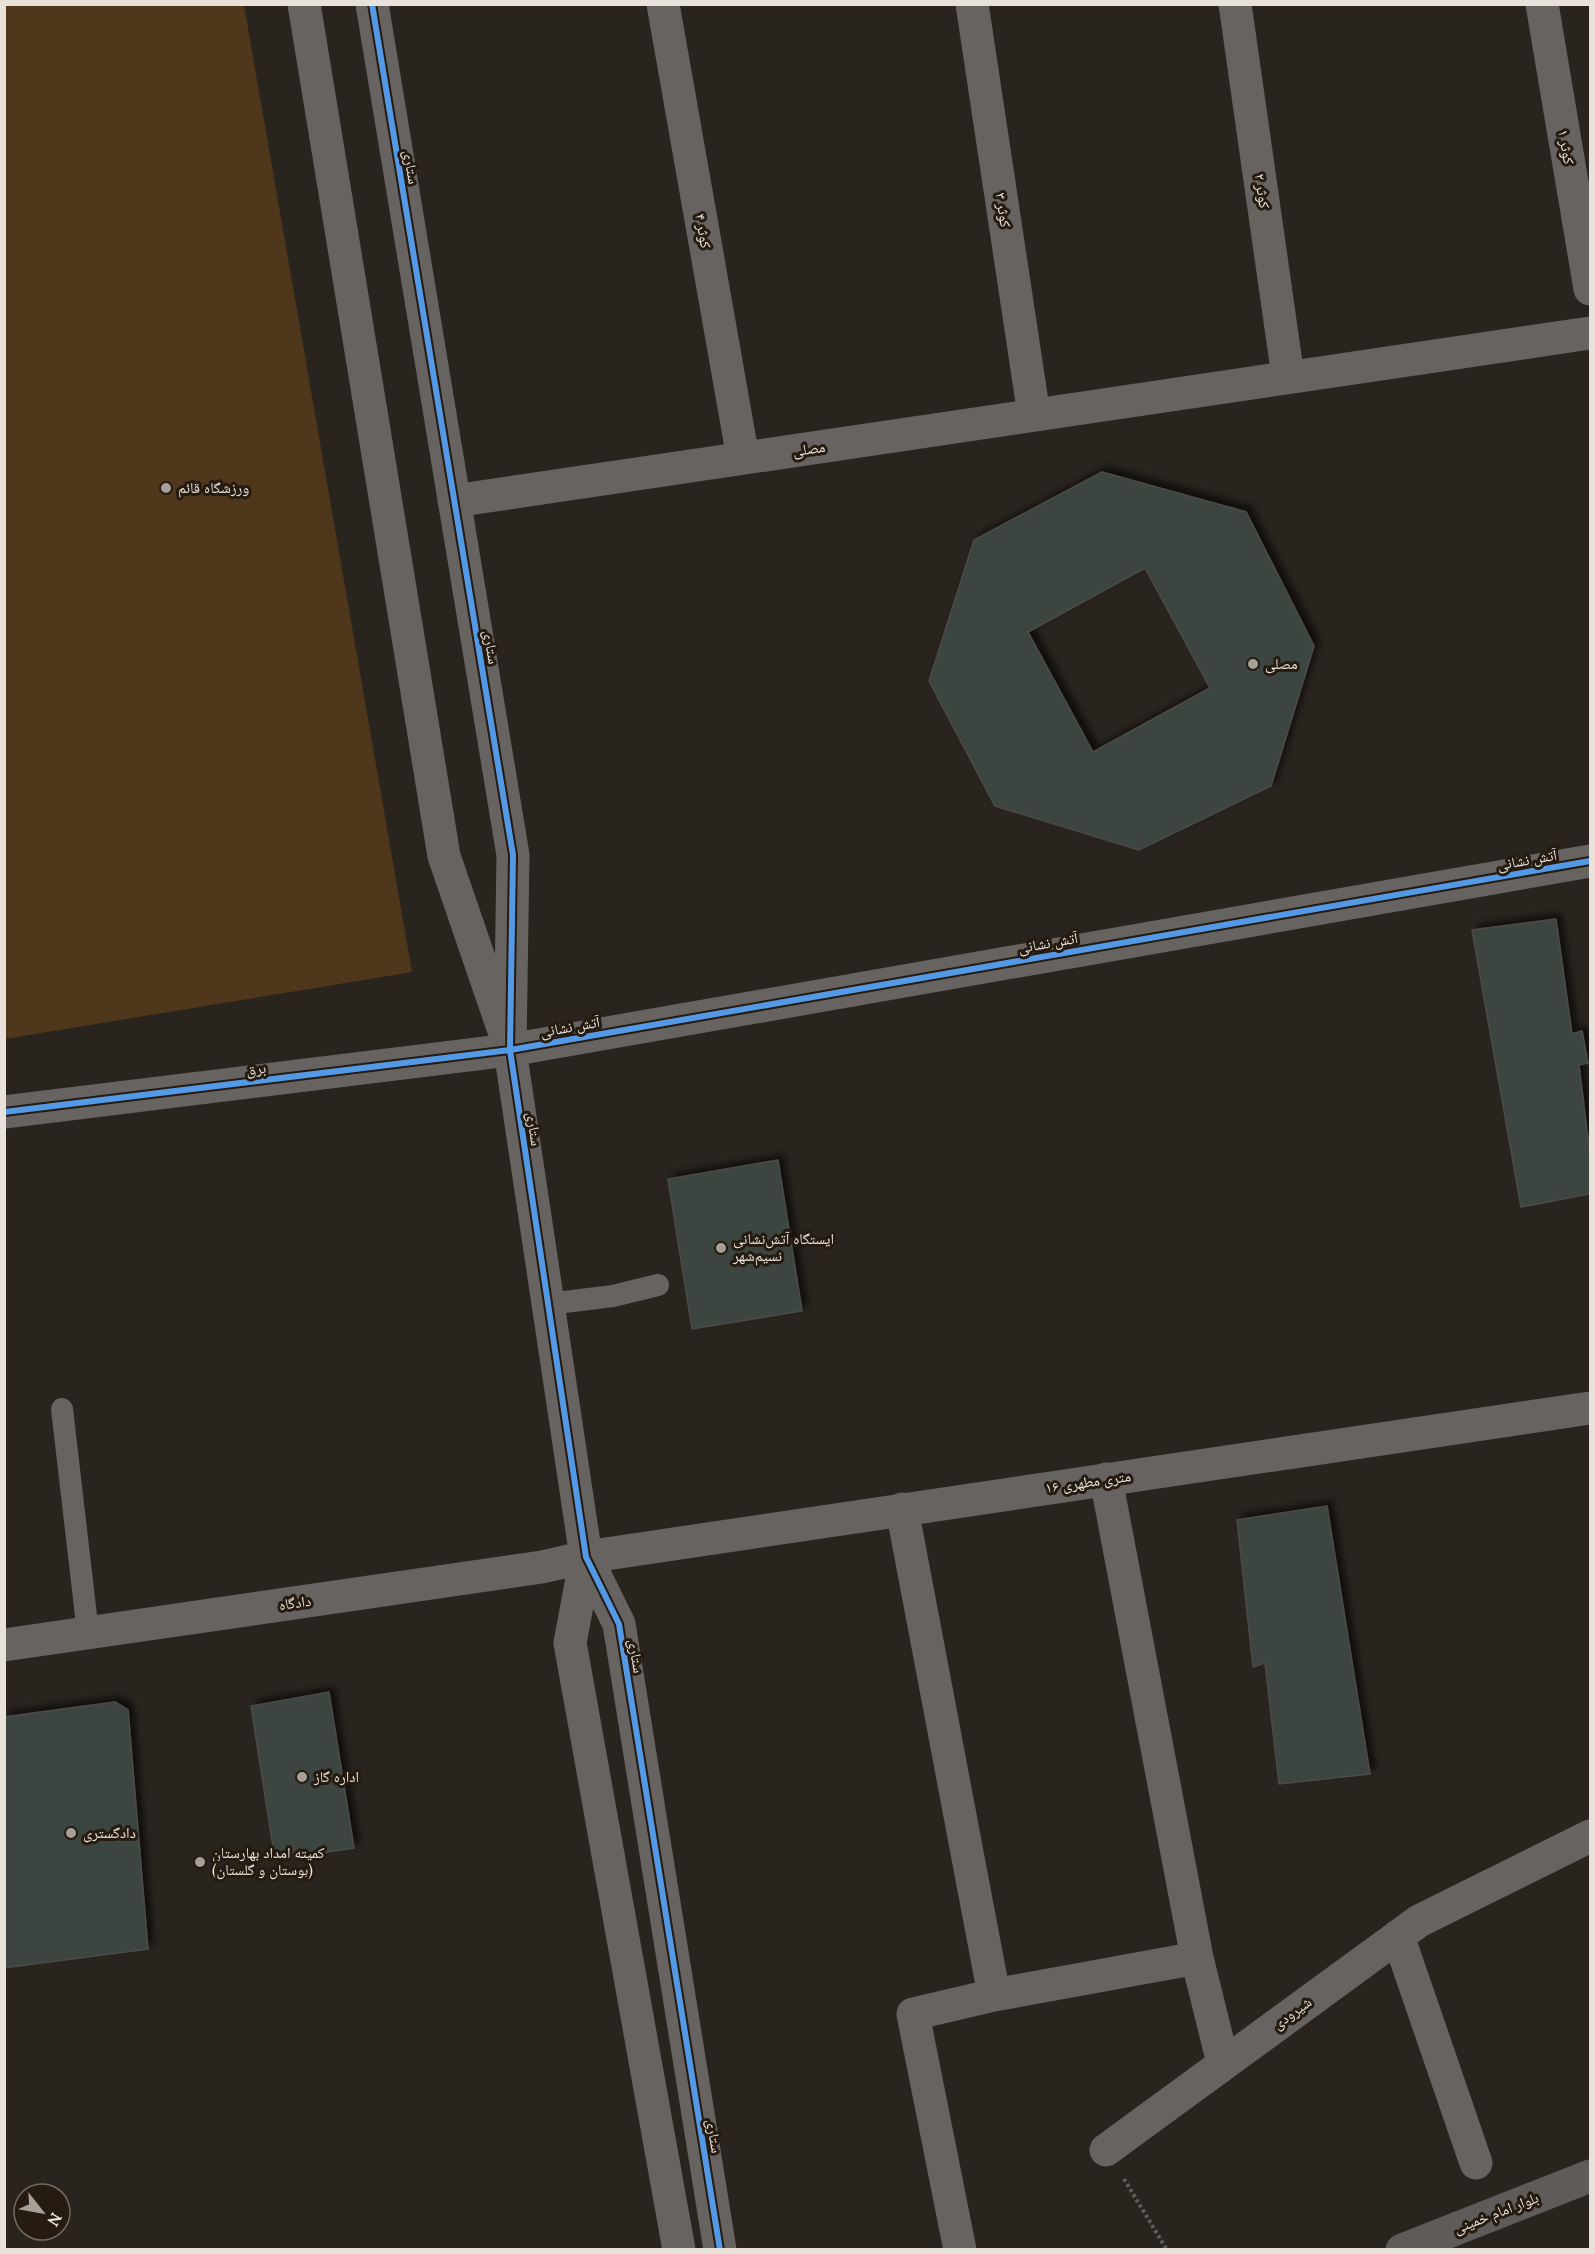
<svg xmlns="http://www.w3.org/2000/svg" width="1595" height="2254" viewBox="0 0 1595 2254" font-family="Lora,'Noto Naskh Arabic',serif">
<style>
.green{fill:#4e371b}
.building{fill:#3d4541;stroke:#4b4b47;stroke-width:1.5;fill-rule:evenodd;filter:url(#shadow)}
.lines{fill:none;stroke-linecap:round;stroke-linejoin:round}
.path{stroke:#615e5a;stroke-width:4;stroke-dasharray:3 3;stroke-linecap:butt}
.service{stroke:#666360;stroke-width:22}
.minor{stroke:#666360;stroke-width:33}
.tertiary{stroke:#666360;stroke-width:33}
.secondary{stroke:#5f5b58;stroke-width:33}
.cycleway-casing{stroke:#251b10;stroke-width:10}
.cycleway{stroke:#5399e6;stroke-width:6}
.poi-dot{fill:#a6a099;stroke:#251b10;stroke-width:2}
.labels{text-anchor:middle;stroke-width:6;stroke-linejoin:round;paint-order:stroke}
.street-label{font-size:15px;fill:#e9e2db;stroke:#251b10}
.poi-label{font-size:15px;fill:#e9e2db;stroke:#251b10;text-anchor:start}
</style>
<defs>
<filter id="shadow"><feDropShadow dx="5.5" dy="-5.5" stdDeviation="3" flood-color="#0009"/></filter>
</defs>
<rect width="100%" height="100%" fill="#2a241e"/>
<path class="green" d="M 5,4 L 244,5 L 412,972 L 5,1039 Z"/>
<path class="building" d="M 1102,472 L 1246,512 L 1314,646 L 1271,786 L 1139,850 L 995,806 L 929,681 L 974,540 ZM 1145,568 L 1210,688 L 1093,752 L 1028,632 Z
M 1556,919 L 1572,1034 L 1582,1031 L 1588,1063 L 1579,1065 L 1590,1155 L 1590,1194 L 1521,1207 L 1472,930 Z
M 778,1160 L 802,1311 L 692,1329 L 668,1179 Z
M 1327,1506 L 1370,1774 L 1279,1784 L 1265,1663 L 1253,1667 L 1237,1520 Z
M 329,1692 L 354,1848 L 275,1860 L 251,1706 Z
M 115,1702 L 128,1710 L 148,1949 L 4,1968 L 4,1717 Z"/>
<g class="lines">
<path class="path" d="M 1124,2179 L 1167,2250"/>
<path class="service" d="M 548,1304 L 613,1296 L 658,1285
M 62,1409 L 88,1633"/>
<path class="minor" d="M 663,4 L 743,458
M 972,4 L 1034,415
M 1235,4 L 1288,377
M 1542,4 L 1590,289
M 454,501 L 1590,333
M 4,1112 L 510,1050 L 1590,861
M 1106,1479 L 1197,1958 L 1223,2063
M 902,1509 L 994,1995
M 1398,1936 L 1476,2163
M 1106,2150 L 1419,1921 L 1590,1836
M 960,2250 L 913,2014 L 994,1995 L 1197,1958"/>
<path class="tertiary" d="M 304,4 L 444,856 L 503,1028
M 372,4 L 513,855 L 510,1050 L 586,1557 L 619,1624 L 720,2250
M 586,1557 L 570,1643 L 679,2250
M 4,1645 L 542,1567 L 586,1557 L 1590,1408"/>
<path class="secondary" d="M 1402,2250 L 1590,2176"/>
<defs>
<path id="cycleway" d="M 372,4 L 513,855 L 510,1050 L 586,1557 L 619,1624 L 720,2250
M 4,1112 L 510,1050 L 1590,861"/>
</defs>
<use href="#cycleway" class="cycleway-casing"/>
<use href="#cycleway" class="cycleway"/>
</g>
<g class="poi-dot">
<circle cx="166" cy="488" r="6"/>
<circle cx="1253" cy="664" r="6"/>
<circle cx="721" cy="1248" r="6"/>
<circle cx="302" cy="1777" r="6"/>
<circle cx="71" cy="1833" r="6"/>
<circle cx="200" cy="1862" r="6"/>
</g>
<g class="labels">
<g class="street-label">
<text transform="translate(1566 147) rotate(80)" y="5">کوثر ۱</text>
<text transform="translate(411 167) rotate(81)" y="5">ستاری</text>
<text transform="translate(1262 191) rotate(82)" y="5">کوثر ۲</text>
<text transform="translate(1003 210) rotate(81)" y="5">کوثر ۳</text>
<text transform="translate(703 231) rotate(80)" y="5">کوثر ۴</text>
<text transform="translate(809 449) rotate(-8)" y="5">مصلی</text>
<text transform="translate(491 647) rotate(81)" y="5">ستاری</text>
<text transform="translate(1527 860) rotate(-10)" y="5">آتش نشانی</text>
<text transform="translate(1048 943) rotate(-10)" y="5">آتش نشانی</text>
<text transform="translate(570 1027) rotate(-10)" y="5">آتش نشانی</text>
<text transform="translate(256 1069) rotate(-7)" y="5">برق</text>
<text transform="translate(534 1129) rotate(82)" y="5">ستاری</text>
<text transform="translate(1088 1482) rotate(-8)" y="5">۱۶ متری مطهری</text>
<text transform="translate(295 1603) rotate(-8)" y="5">دادگاه</text>
<text transform="translate(636 1656) rotate(81)" y="5">ستاری</text>
<text transform="translate(1292 2013) rotate(-36)" y="5">شیرودی</text>
<text transform="translate(714 2136) rotate(81)" y="5">ستاری</text>
<text transform="translate(1496 2213) rotate(-21)" y="5">بلوار امام خمینی</text>
</g>
<g class="poi-label">
<text x="178" y="493">ورزشگاه قائم</text>
<text x="1265" y="669">مصلی</text>
<text x="733" y="1244">ایستگاه آتش‌نشانی<tspan x="733" dy="17">نسیم‌شهر</tspan></text>
<text x="314" y="1782">اداره گاز</text>
<text x="83" y="1838">دادگستری</text>
<text x="212" y="1858">کمیته امداد بهارستان<tspan x="212" dy="17">(بوستان و گلستان)</tspan></text>
</g>
</g>
<rect width="1595" height="2254" fill="none" stroke="#e9e2db" stroke-width="12"/>
<g transform="translate(42 2212) rotate(121)"><circle r="28" fill="#251b10" stroke="#736b61" stroke-width="1.5"/>
<path d="M0-4.5L10 22L0 15L-10 22Z" fill="#a6a099"/>
<text y="-9" font-size="16" font-weight="bold" text-anchor="middle" fill="#e9e2db">N</text>
</g>
</svg>
